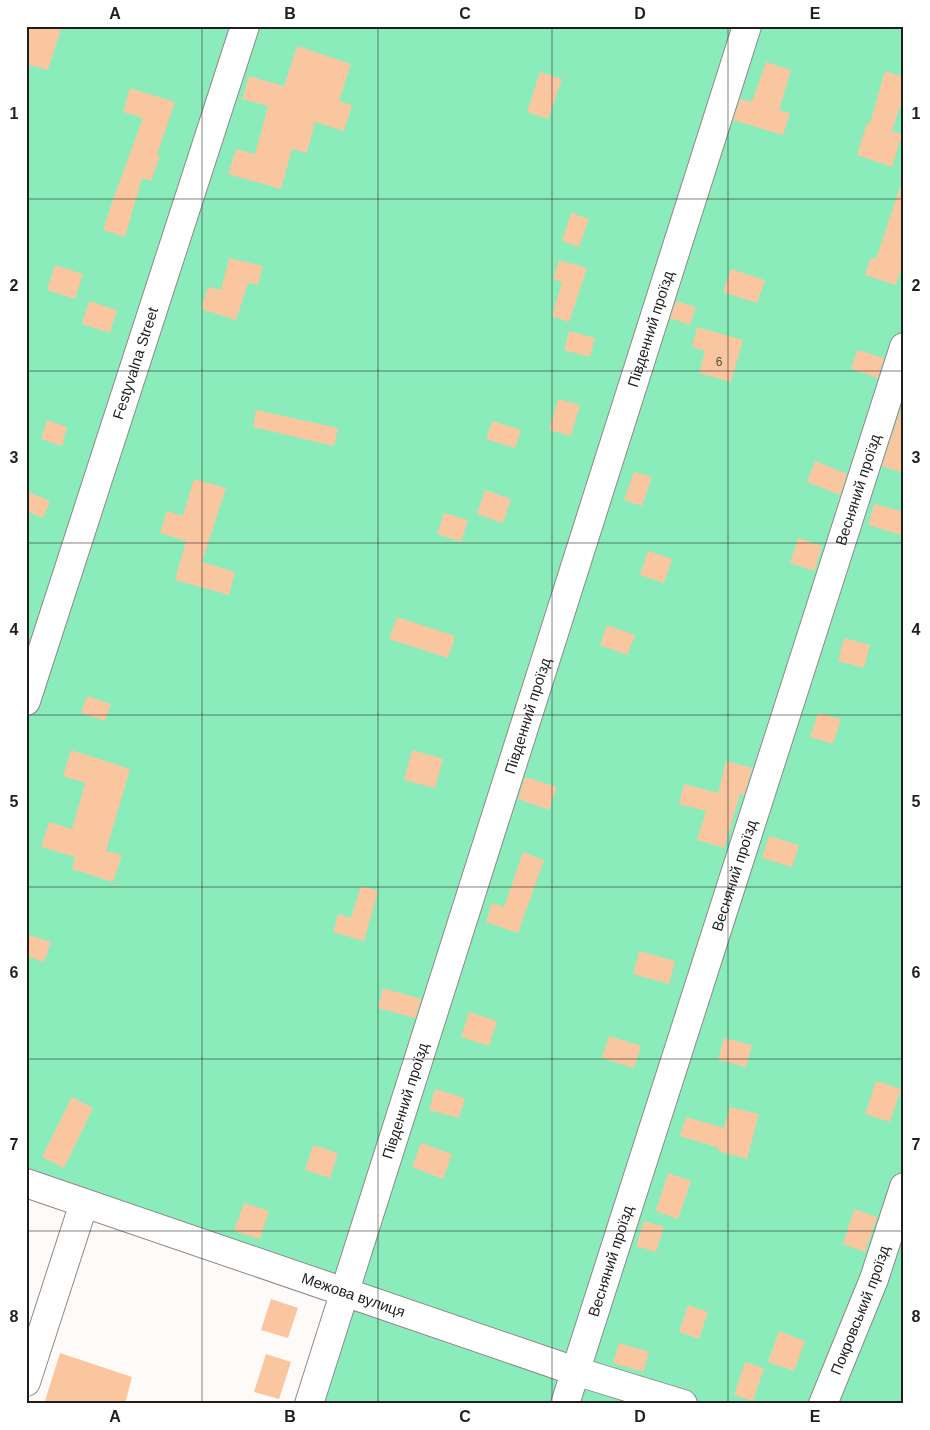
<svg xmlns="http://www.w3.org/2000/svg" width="930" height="1430" viewBox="0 0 930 1430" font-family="Arial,sans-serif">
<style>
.green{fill:#8aecba}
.building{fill:#fac6a0}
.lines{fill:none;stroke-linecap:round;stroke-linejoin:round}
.minor-casing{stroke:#8e8a88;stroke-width:30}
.minor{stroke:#fff;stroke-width:28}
.grid{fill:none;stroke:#201f1e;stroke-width:1;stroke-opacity:0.55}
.labels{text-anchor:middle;stroke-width:4;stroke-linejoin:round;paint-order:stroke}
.number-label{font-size:12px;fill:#56493e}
.street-label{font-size:15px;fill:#201f1e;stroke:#fff}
.neatline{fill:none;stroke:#201f1e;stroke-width:2}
.grid-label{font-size:16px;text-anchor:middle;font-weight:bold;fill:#201f1e}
</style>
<rect width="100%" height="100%" fill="#fefaf7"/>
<path class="green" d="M 26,26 L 904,26 L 904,1404 L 309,1404 L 345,1293 L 26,1183 Z"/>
<path class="building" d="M 26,26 L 62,26 L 48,70 L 26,64 Z
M 297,46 L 351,64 L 339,101 L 352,105 L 344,131 L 315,122 L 307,153 L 292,149 L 281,189 L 228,174 L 236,149 L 255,154 L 268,106 L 242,99 L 249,76 L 284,86 Z
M 766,62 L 791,70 L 779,110 L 790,113 L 783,135 L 733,120 L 740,99 L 752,102 Z
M 885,71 L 904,77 L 904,94 L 892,131 L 902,134 L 892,167 L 857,155 L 867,123 L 870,123 Z
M 540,72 L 562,79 L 548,119 L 527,112 Z
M 130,88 L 175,102 L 157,155 L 160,156 L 151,181 L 142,178 L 125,237 L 103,230 L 111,205 L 143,118 L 123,112 Z
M 900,187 L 904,187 L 904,259 L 896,285 L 865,275 L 871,257 L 876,259 Z
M 571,213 L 589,219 L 579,247 L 562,241 Z
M 229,258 L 263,266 L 258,285 L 248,283 L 236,320 L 201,309 L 208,287 L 221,290 Z
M 559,260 L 587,268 L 569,322 L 552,316 L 562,282 L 553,279 Z
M 55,265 L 83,274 L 75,299 L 47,290 Z
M 731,269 L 765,280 L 757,303 L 723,292 Z
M 89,301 L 117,310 L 110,333 L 82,324 Z
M 676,301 L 696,307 L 690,325 L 670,318 Z
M 697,327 L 743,340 L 731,382 L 699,373 L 705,351 L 692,347 Z
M 569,331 L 595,338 L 590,357 L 564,350 Z
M 857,350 L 884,358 L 878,378 L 851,369 Z
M 558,399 L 580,405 L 571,436 L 549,430 Z
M 902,405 L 904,405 L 904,473 L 882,466 Z
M 256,410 L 338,428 L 334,446 L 253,427 Z
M 47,420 L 67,427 L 62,446 L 41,439 Z
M 492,421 L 521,430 L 515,448 L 486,439 Z
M 815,461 L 847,474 L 840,495 L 807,482 Z
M 634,472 L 652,477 L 642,506 L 624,500 Z
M 194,479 L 226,488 L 202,562 L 235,572 L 229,595 L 175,580 L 186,541 L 160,533 L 167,511 L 183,516 Z
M 485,490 L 511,499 L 503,523 L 477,514 Z
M 26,491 L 50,501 L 43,518 L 26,511 Z
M 874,504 L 904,512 L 904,524 L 901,535 L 868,525 Z
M 444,513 L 468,520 L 461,542 L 437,534 Z
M 798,538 L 822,546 L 814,571 L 790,563 Z
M 648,551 L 672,559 L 664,583 L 640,575 Z
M 397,617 L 455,636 L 448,658 L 389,639 Z
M 607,625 L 635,635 L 627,655 L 600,645 Z
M 844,638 L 870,645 L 864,668 L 838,661 Z
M 87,696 L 111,704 L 105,721 L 81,713 Z
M 818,713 L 841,719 L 833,744 L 810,737 Z
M 71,750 L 130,769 L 106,851 L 122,855 L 113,882 L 72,869 L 75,857 L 41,847 L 49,822 L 72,829 L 85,783 L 63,776 Z
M 412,750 L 443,759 L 435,788 L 404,780 Z
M 726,761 L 752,768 L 744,795 L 740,794 L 724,848 L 697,840 L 706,811 L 679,804 L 684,784 L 718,793 Z
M 525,777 L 557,787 L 549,810 L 518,799 Z
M 769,836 L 799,845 L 792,867 L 762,858 Z
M 523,852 L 544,860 L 518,933 L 486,922 L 492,903 L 504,907 Z
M 361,886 L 378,891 L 364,941 L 333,932 L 338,914 L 351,918 Z
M 26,934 L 51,942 L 44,962 L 26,956 Z
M 639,951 L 675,961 L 669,984 L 633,974 Z
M 383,988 L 421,999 L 415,1018 L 378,1008 Z
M 469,1012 L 497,1021 L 489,1046 L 461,1037 Z
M 609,1036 L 641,1046 L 634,1068 L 602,1058 Z
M 724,1038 L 752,1045 L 746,1067 L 718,1060 Z
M 876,1081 L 901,1089 L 890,1122 L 865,1114 Z
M 435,1089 L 465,1098 L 459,1118 L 429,1110 Z
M 72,1097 L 93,1108 L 64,1168 L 42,1157 Z
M 730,1107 L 759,1114 L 747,1159 L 718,1151 L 719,1148 L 680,1136 L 686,1117 L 724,1128 Z
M 421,1143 L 452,1154 L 443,1179 L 412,1167 Z
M 313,1145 L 338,1153 L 330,1178 L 305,1170 Z
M 668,1173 L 691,1181 L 678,1219 L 656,1211 Z
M 244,1203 L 269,1211 L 260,1239 L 234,1231 Z
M 854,1209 L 877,1217 L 865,1252 L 843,1244 Z
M 644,1221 L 664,1227 L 656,1252 L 636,1246 Z
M 271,1299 L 298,1308 L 288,1338 L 261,1330 Z
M 688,1305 L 708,1312 L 699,1339 L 679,1332 Z
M 779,1331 L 805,1341 L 794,1371 L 768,1362 Z
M 619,1343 L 649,1352 L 643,1372 L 613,1363 Z
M 60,1353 L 132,1377 L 125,1404 L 44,1404 Z
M 266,1354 L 291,1362 L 279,1399 L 254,1392 Z
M 745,1362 L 764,1368 L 753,1401 L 734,1395 Z"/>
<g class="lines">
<defs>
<g id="minor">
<path id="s1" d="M 26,701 L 245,26"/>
<path id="s2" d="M 26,1183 L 575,1371 L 683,1404"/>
<path d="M 26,1382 L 84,1203"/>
<path id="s3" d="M 309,1404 L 747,26"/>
<path id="s4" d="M 565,1404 L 904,347"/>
<path id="s5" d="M 823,1404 L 874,1279 L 904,1187"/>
</g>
</defs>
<use href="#minor" class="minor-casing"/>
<use href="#minor" class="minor"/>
</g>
<path class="grid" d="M 202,26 L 202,1404M 378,26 L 378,1404M 552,26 L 552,1404M 728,26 L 728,1404M 26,199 L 904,199M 26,371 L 904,371M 26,543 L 904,543M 26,715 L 904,715M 26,887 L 904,887M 26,1059 L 904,1059M 26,1231 L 904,1231"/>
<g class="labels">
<g class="number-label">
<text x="719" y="366">6</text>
</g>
<g class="street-label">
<text dy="5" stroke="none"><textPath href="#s3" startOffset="1128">Південний проїзд</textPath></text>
<text dy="5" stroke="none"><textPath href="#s1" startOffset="355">Festyvalna Street</textPath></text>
<text dy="5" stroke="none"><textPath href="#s4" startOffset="960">Весняний проїзд</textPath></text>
<text dy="5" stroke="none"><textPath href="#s3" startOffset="722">Південний проїзд</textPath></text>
<text dy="5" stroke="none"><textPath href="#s4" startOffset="555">Весняний проїзд</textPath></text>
<text dy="5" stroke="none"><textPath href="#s3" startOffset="318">Південний проїзд</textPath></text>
<text dy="5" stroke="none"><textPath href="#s4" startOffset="150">Весняний проїзд</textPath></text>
<text dy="5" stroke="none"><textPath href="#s2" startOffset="346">Межова вулиця</textPath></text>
<text dy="5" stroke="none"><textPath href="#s5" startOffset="101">Покровський проїзд</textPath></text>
</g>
</g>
<rect width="930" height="1430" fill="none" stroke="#ffffff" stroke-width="55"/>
<rect x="28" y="28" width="874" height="1374" class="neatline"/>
<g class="grid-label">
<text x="115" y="19">A</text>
<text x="290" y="19">B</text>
<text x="465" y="19">C</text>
<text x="640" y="19">D</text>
<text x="815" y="19">E</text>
<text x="14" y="119">1</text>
<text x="916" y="119">1</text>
<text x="14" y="291">2</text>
<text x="916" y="291">2</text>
<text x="14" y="463">3</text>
<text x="916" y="463">3</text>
<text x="14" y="635">4</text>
<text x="916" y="635">4</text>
<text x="14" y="807">5</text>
<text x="916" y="807">5</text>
<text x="14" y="978">6</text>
<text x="916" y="978">6</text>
<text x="14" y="1150">7</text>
<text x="916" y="1150">7</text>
<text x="14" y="1322">8</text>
<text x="916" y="1322">8</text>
<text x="115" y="1422">A</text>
<text x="290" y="1422">B</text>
<text x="465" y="1422">C</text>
<text x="640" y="1422">D</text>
<text x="815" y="1422">E</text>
</g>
</svg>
